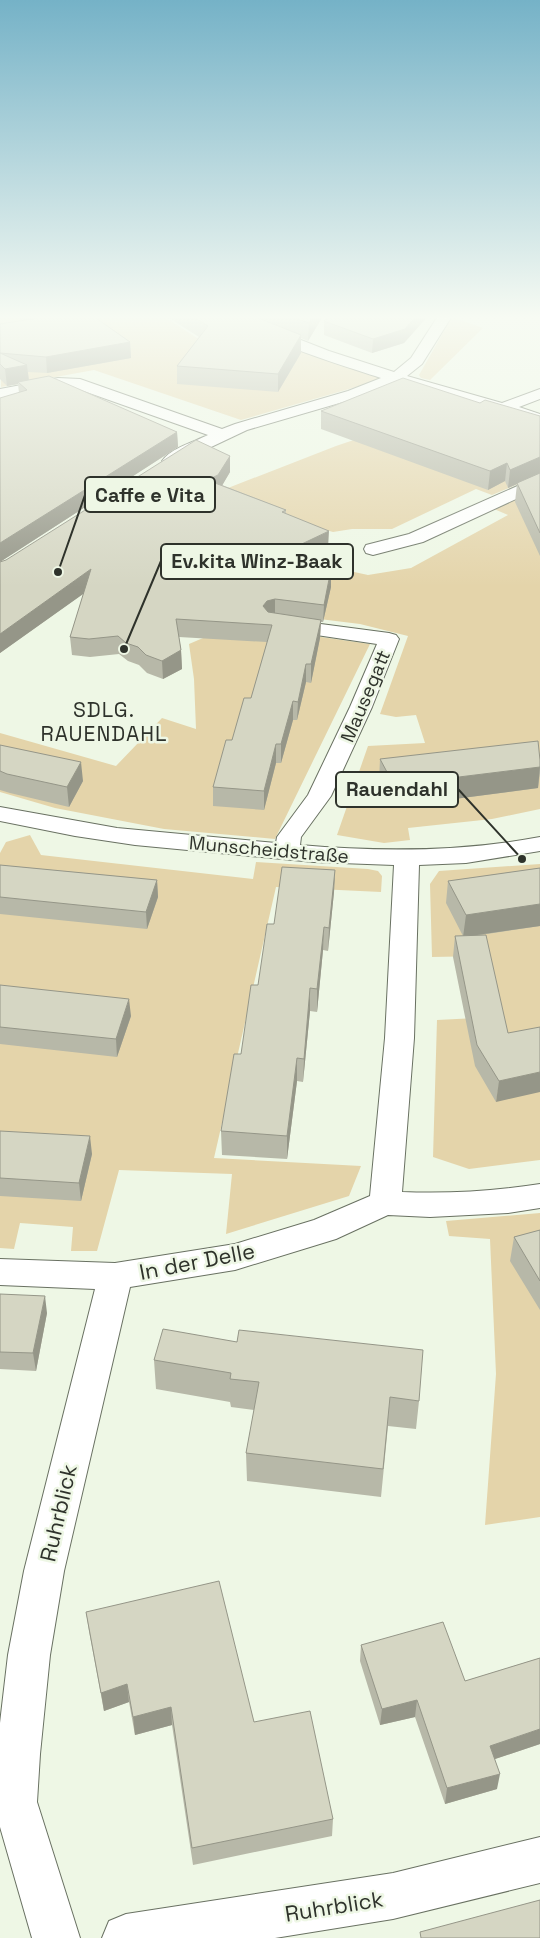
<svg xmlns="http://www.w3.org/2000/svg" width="540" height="1938" viewBox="0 0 540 1938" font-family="'Space Grotesk',sans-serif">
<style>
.green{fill:#e4d4aa}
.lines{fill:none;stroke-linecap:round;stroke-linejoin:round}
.minor-casing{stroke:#697162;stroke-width:2}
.minor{fill:#fff;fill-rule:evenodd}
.wall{fill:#b7b8a8}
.shaded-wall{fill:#959688}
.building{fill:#d5d6c3;stroke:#959688}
.labels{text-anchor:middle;stroke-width:5;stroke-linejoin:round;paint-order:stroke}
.street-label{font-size:19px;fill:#2e322b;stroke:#eef7e5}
.quarter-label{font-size:21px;letter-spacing:1px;fill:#2e322b;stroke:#eef7e5}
.near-street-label{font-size:22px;fill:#2e322b;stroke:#eef7e5}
.leader{fill:none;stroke:#2e322b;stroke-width:2}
.callout-dot{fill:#2e322b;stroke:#eef7e5;stroke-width:2}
.callout{fill:#eef7e5;stroke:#2e322b;stroke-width:2}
.callout-label{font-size:20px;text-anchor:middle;font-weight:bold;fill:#2e322b}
</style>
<rect width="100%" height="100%" fill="#eef7e5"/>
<path class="green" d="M 0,316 L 163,316 L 197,338 L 228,333 L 274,336 L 384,379 L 241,420 L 94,370 L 1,387 L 0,333 L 8,331 L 0,323 Z
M 452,317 L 483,328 L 430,380 L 421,378 L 419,375 Z
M 403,385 L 530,479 L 492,495 L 476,489 L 392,529 L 352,529 L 333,532 L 305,524 L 228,488 L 336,446 L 410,421 L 332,418 L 321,413 Z
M 533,492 L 540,495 L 540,809 L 492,819 L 408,828 L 410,840 L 384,843 L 337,835 L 368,746 L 425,743 L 416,715 L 396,717 L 380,714 L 408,636 L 360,624 L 287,615 L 301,583 L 345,570 L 368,575 L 411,568 L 508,515 L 494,509 Z
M 286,632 L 370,644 L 275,839 L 164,829 L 55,808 L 0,792 L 0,733 L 116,766 L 162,718 L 196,729 L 194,679 L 189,644 L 203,638 Z
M 30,835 L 41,855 L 253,879 L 256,862 L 368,869 L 378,871 L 382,876 L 381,892 L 276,887 L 214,1158 L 361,1166 L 349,1196 L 226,1234 L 232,1174 L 119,1170 L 97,1251 L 71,1251 L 73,1227 L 20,1223 L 14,1249 L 0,1248 L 0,853 L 6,842 Z
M 540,864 L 540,1160 L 469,1169 L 433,1157 L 437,1020 L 496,1017 L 484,956 L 432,957 L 430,884 L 439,871 Z
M 540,1213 L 540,1517 L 485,1525 L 496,1374 L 490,1239 L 449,1236 L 446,1221 Z"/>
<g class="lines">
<defs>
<path id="minor" d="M 237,316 L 254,316 L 278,331 L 329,351 L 394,372 L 411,358 L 438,316 L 452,316 L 422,364 L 407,376 L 502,403 L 540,389 L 540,399 L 519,407 L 540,414 L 540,424 L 397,383 L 360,397 L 247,430 L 171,466 L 165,465 L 162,461 C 171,448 194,442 208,435 L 78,389 L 58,388 L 0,399 L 0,389 L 58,378 L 80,379 L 222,429 L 235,424 L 348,391 L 381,378 C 351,368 254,340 237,316 Z
M 540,476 L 540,488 L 423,542 L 373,555 L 366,553 L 364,549 L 366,545 L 409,534 Z
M 283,619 L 389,633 L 396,635 L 399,639 L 372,707 L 331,796 L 301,837 L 300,845 C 381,852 460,852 540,837 L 540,851 L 466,863 L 419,865 L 414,1038 L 402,1192 C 448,1194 495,1191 540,1184 L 540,1208 L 508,1213 L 430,1217 L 388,1215 L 336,1239 L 235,1270 L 130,1287 L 64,1571 L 50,1655 L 40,1754 L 37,1802 L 80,1938 L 32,1938 L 0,1827 L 0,1723 L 8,1655 L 24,1571 L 95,1289 L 0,1285 L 0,1259 L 115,1263 L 235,1244 L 314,1220 L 370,1196 L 385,1038 L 394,865 L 314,862 L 135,845 L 75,836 L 0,821 L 0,807 L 117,828 L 276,843 L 277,837 L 308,795 L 350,707 L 377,644 L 276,629 L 273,625 L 276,621 Z
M 540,1837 L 540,1883 L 393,1919 L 275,1938 L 102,1938 L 109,1921 L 126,1914 L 393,1873 Z"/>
</defs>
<use href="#minor" class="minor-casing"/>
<use href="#minor" class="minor"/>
</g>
<path class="wall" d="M 16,316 L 93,316 L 130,342 L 131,358 L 47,373 L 28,372 L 29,380 L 177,432 L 178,447 L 0,562 L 6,560 L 230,456 L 230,472 L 222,485 L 286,510 L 286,514 L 328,548 L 281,571 L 331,587 L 323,622 L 321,622 L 320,638 L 311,683 L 306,682 L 297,720 L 293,720 L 281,763 L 276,763 L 264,810 L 213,806 L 213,787 L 232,740 L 251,698 L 267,642 L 179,637 L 181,650 L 182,669 L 163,679 L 147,673 L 139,665 L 128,661 L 119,654 L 90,657 L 72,655 L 70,637 L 84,593 L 0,653 L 0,398 L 19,393 L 18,384 L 7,386 L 0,379 L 0,324 L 22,321 Z
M 166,316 L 323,316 L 308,341 L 301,338 L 301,353 L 278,392 L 177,384 L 177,366 L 199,337 Z
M 330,316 L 428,316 L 404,343 L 372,353 L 324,335 L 324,321 Z
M 480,403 L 540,416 L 540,556 L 515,502 L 517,484 L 508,488 L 505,481 L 488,490 L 321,429 L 321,411 Z
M 0,745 L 83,781 L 69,807 L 10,793 L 0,790 Z
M 380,759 L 540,760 L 540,773 L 538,788 L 393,807 L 379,780 Z
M 0,865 L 157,880 L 158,897 L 147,929 L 0,914 Z
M 540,868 L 540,926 L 474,936 L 508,1033 L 496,1102 L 475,1066 L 453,957 L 455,936 L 463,936 L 446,903 L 448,881 Z
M 335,870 L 334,892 L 328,951 L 323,950 L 317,1012 L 310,1011 L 303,1082 L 297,1081 L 287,1159 L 222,1155 L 221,1131 L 241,1054 L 274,924 Z
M 0,985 L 131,1016 L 117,1057 L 0,1044 Z
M 0,1131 L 92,1154 L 81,1201 L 0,1196 Z
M 540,1230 L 540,1310 L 510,1261 L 514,1237 Z
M 0,1294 L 47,1313 L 36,1371 L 0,1369 Z
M 154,1360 L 419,1401 L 416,1429 L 388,1426 L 381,1497 L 247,1481 L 246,1453 L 254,1410 L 231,1407 L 230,1402 L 156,1389 Z
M 86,1612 L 254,1722 L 333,1819 L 332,1836 L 193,1865 L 172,1725 L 135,1735 L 129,1702 L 104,1711 L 89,1631 Z
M 361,1645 L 465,1681 L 540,1658 L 540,1744 L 495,1759 L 497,1789 L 445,1804 L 415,1717 L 380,1725 L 360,1661 Z"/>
<path class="shaded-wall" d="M 313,316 L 323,316 L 308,341 L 309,323 Z
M 416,316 L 428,316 L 404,343 L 372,353 L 373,339 Z
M 301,335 L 301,353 L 278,392 L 278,374 Z
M 130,342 L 131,358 L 47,373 L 46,357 Z
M 27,365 L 29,382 L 18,382 L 18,384 L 7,386 L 5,369 Z
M 177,432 L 178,447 L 0,562 L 0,543 Z
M 230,456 L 230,472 L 219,491 L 207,480 Z
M 540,457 L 540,474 L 508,488 L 510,470 Z
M 507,463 L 505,481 L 488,490 L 490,471 Z
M 329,531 L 328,548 L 244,589 L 243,572 Z
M 91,569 L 93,587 L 0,653 L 0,634 Z
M 331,569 L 331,587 L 323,622 L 324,605 Z
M 275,599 L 275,616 L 267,618 L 263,606 L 267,601 Z
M 321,620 L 320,638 L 311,683 L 311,664 Z
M 181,650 L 182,669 L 163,679 L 162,661 Z
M 306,664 L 306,682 L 297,720 L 298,702 Z
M 293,701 L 293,720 L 281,763 L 281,744 Z
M 276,744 L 276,763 L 264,810 L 264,791 Z
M 81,762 L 83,781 L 69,807 L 67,787 Z
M 540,767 L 538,788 L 393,807 L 394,785 Z
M 335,870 L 334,892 L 328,951 L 329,928 Z
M 157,880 L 158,897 L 147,929 L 146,912 Z
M 540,904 L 540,926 L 463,937 L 466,915 Z
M 324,927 L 323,950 L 317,1012 L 317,989 Z
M 310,988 L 310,1011 L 303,1082 L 304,1059 Z
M 129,999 L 131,1016 L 117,1057 L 116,1039 Z
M 297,1058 L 297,1081 L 287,1159 L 287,1136 Z
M 540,1072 L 540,1092 L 496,1102 L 499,1081 Z
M 90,1136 L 92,1154 L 81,1201 L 79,1183 Z
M 45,1296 L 47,1313 L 36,1371 L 33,1353 Z
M 127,1684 L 129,1702 L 104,1711 L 101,1693 Z
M 417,1700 L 415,1717 L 380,1725 L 382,1709 Z
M 171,1707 L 172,1725 L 135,1735 L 133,1717 Z
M 540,1729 L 540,1744 L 486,1762 L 490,1746 Z
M 500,1774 L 497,1789 L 445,1804 L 447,1788 Z"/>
<path class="building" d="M 35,316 L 93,316 L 130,342 L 46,357 L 0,353 L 0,324 L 38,318 Z
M 192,316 L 257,316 L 261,319 L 301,335 L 278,374 L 177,366 L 208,326 Z
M 289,316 L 313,316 L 309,323 Z
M 330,316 L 416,316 L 405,329 L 373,339 L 324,321 Z
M 0,353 L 27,365 L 5,369 L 0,364 Z
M 49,376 L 177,432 L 0,543 L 0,398 L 27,390 L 18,382 Z
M 403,378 L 480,403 L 485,400 L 540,416 L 540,457 L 510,470 L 507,463 L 490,471 L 321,411 Z
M 196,440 L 230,456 L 218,475 L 207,480 L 286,510 L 282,512 L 329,531 L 243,572 L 331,569 L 324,605 L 275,599 L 267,601 L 263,606 L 268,612 L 321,620 L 311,664 L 306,664 L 298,702 L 293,701 L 281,744 L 276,744 L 264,791 L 213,787 L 226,740 L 232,740 L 244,698 L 251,698 L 272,625 L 176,619 L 181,650 L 162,661 L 146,655 L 138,647 L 126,643 L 118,636 L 89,639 L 70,637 L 91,569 L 0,634 L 0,562 L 6,560 Z
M 540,473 L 540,533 L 517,483 Z
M 538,741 L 540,760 L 540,767 L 394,785 L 380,759 Z
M 0,745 L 81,762 L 67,787 L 7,774 L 0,771 Z
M 0,865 L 157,880 L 146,912 L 0,897 Z
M 282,867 L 335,870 L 329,928 L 324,927 L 317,989 L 310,988 L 304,1059 L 297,1058 L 287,1136 L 221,1131 L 234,1054 L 241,1054 L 251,985 L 258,985 L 267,924 L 274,924 Z
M 540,868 L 540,904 L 466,915 L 448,881 Z
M 486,935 L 508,1033 L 540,1027 L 540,1072 L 499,1081 L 477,1045 L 455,936 Z
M 0,985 L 129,999 L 116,1039 L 0,1027 Z
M 0,1131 L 90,1136 L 79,1183 L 0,1178 Z
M 540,1230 L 540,1281 L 514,1237 Z
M 0,1294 L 45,1296 L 33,1353 L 0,1352 Z
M 163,1329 L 237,1342 L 239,1330 L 423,1350 L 419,1401 L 390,1397 L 383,1469 L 246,1453 L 259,1382 L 230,1379 L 231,1373 L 154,1360 Z
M 219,1581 L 254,1722 L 310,1711 L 333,1819 L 192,1848 L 171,1707 L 133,1717 L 127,1684 L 101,1693 L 86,1612 Z
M 443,1622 L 465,1681 L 540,1658 L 540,1729 L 490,1746 L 500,1774 L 447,1788 L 417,1700 L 382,1709 L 361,1645 Z
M 540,1900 L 540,1938 L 421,1938 L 420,1932 Z"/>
<linearGradient id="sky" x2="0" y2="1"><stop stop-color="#75b2c7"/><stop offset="0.54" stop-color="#f7fbf3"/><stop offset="1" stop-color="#f7fbf3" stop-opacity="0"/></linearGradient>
<rect width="540" height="587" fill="url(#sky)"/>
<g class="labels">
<g class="street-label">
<text transform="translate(365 696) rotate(-67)" y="7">Mausegatt</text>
<text transform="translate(269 849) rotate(5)" y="7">Munscheidstraße</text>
</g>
<g class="quarter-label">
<text x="104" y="717">SDLG.<tspan x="104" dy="24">RAUENDAHL</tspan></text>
</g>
<g class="near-street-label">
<text transform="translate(197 1261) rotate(-11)" y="8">In der Delle</text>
<text transform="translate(58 1513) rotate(-77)" y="8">Ruhrblick</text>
<text transform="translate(334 1906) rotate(-9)" y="8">Ruhrblick</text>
</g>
</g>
<path class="leader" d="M58 572L85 495M124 649L161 561M522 859L458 789"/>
<g class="callout-dot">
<circle cx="58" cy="572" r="5"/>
<circle cx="124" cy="649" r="5"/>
<circle cx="522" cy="859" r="5"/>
</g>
<g class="callout">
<rect x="85" y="477" width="130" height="35" rx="5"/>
<rect x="161" y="544" width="192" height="35" rx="5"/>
<rect x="336" y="772" width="122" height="35" rx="5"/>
</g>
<g class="callout-label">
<text x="150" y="502">Caffe e Vita</text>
<text x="257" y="568">Ev.kita Winz-Baak</text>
<text x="397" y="796">Rauendahl</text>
</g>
</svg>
